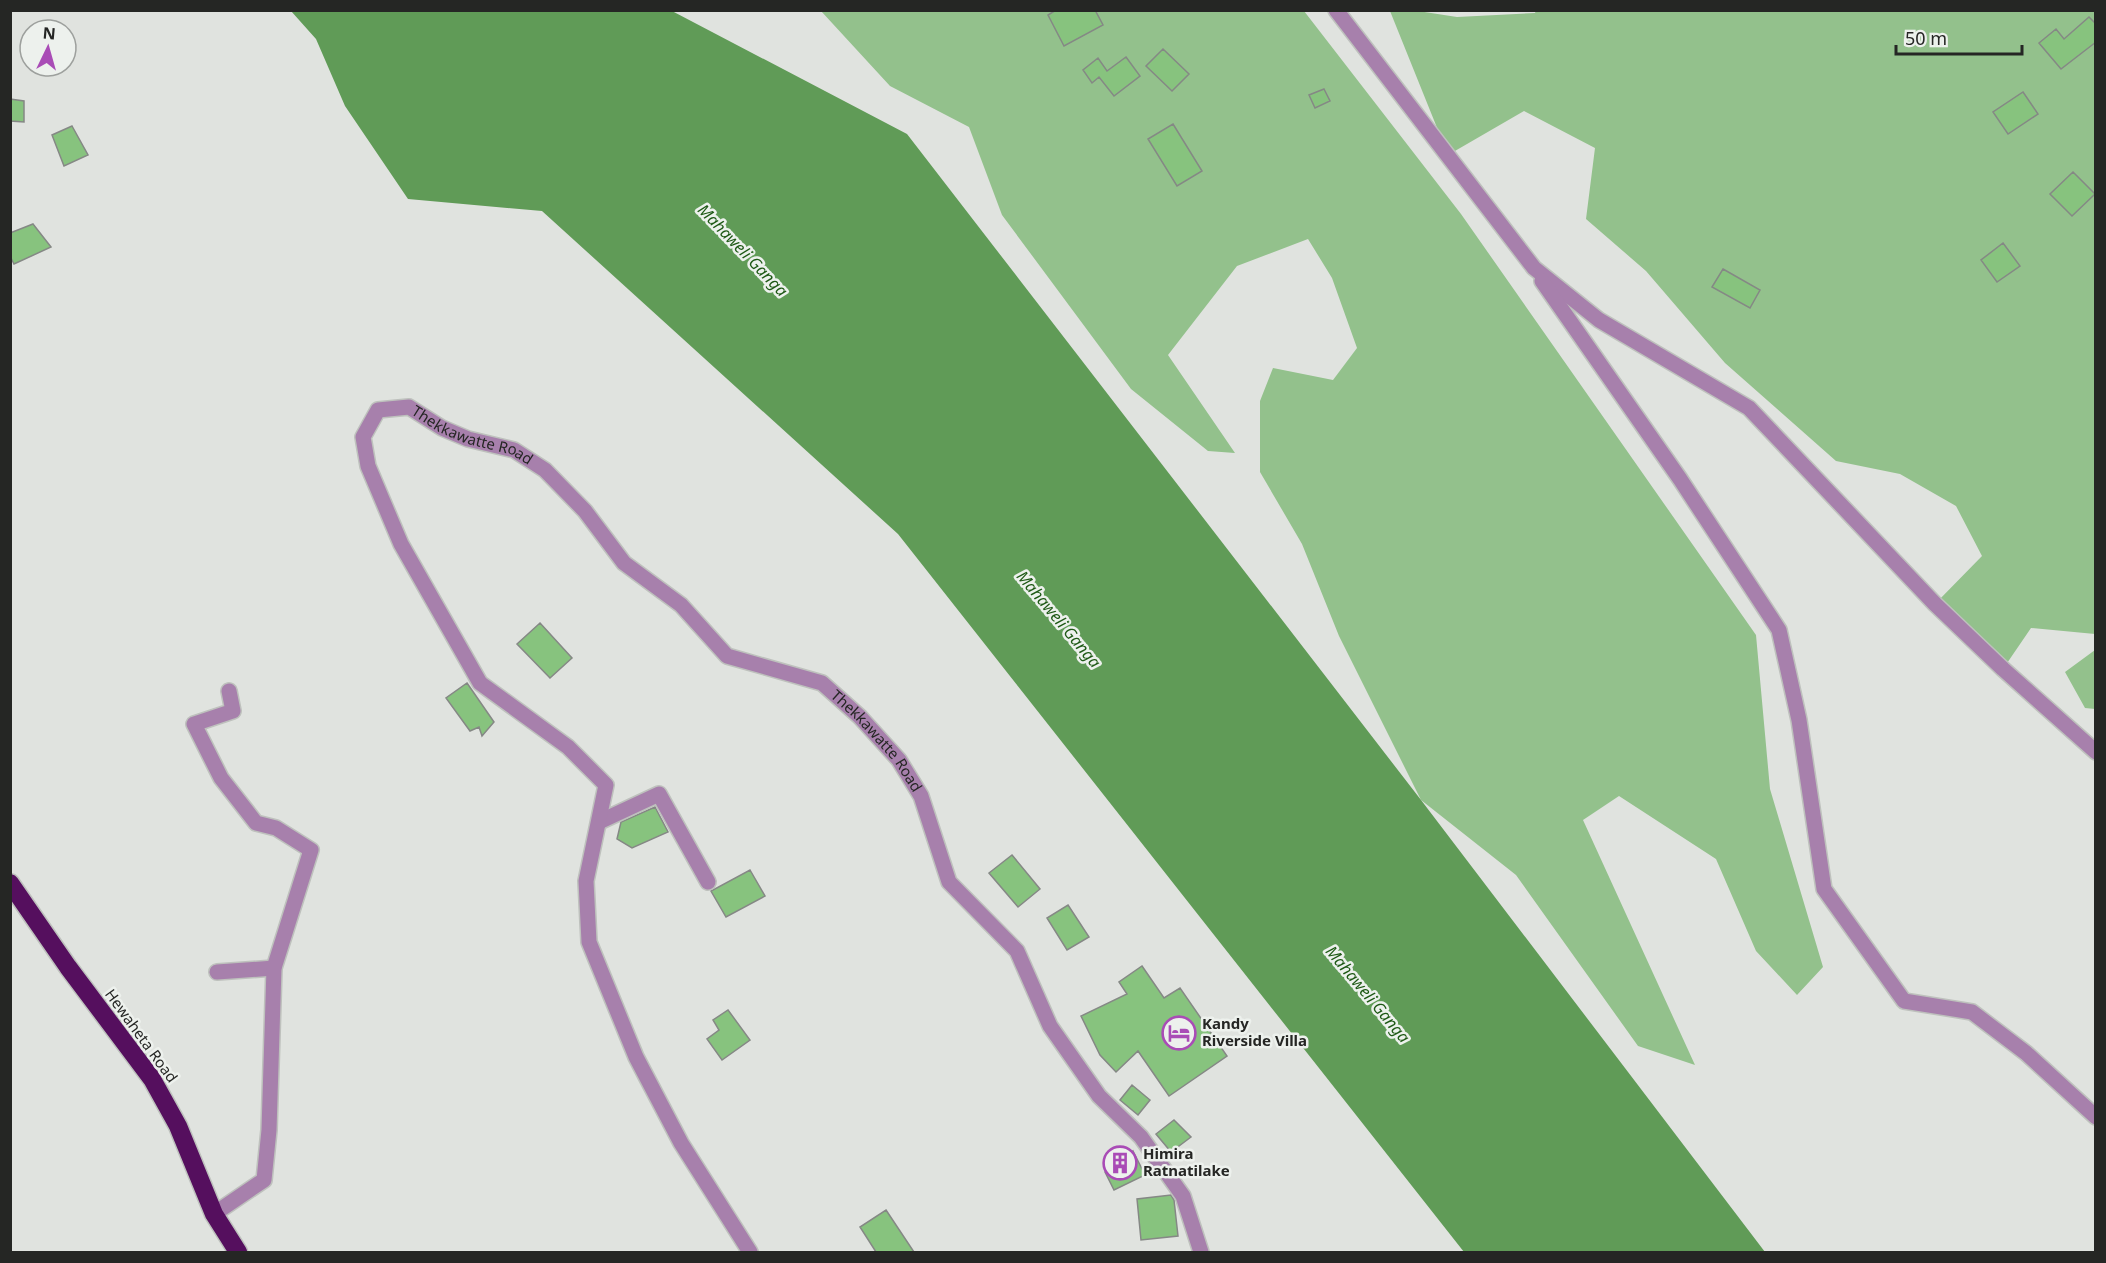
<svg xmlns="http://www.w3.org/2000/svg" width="2106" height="1263" viewBox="0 0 2106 1263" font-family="'Noto Sans',sans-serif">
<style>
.green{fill:#93c18c}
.water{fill:#609b57}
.building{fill:#87c37e;stroke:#858885;stroke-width:1.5}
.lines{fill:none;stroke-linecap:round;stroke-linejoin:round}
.minor-casing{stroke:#bec1bd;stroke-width:18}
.highway-casing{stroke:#bec1bd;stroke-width:21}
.minor{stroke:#a780ac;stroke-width:15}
.highway{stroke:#550f5e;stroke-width:18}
.labels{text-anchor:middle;stroke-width:5;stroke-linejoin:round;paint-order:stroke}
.street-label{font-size:15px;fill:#252624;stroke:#edf1ed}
.poi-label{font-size:15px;font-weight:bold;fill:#252624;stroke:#edf1ed;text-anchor:start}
.water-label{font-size:16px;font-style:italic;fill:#1e5915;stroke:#edf1ed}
</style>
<rect width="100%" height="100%" fill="#e0e3df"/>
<path class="green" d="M 1536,10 L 2095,11 L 2095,634 L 2031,628 L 2003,669 L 1935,604 L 1982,556 L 1956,506 L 1900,474 L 1836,461 L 1725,363 L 1646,271 L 1586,219 L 1595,148 L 1524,111 L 1448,155 L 1390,11 L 1418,11 L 1457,17 L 1535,13 Z
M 821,11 L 1304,11 L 1461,214 L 1756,635 L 1770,789 L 1823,967 L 1797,995 L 1756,951 L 1716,859 L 1619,796 L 1583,820 L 1695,1065 L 1638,1046 L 1516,875 L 1421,800 L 1339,636 L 1302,544 L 1260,472 L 1260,401 L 1273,368 L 1333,380 L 1357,348 L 1332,278 L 1308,239 L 1237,266 L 1168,355 L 1235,453 L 1208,451 L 1131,389 L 1002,215 L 969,127 L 890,86 Z
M 2095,650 L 2095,709 L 2085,708 L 2065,672 Z"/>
<path class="water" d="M 291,11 L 672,11 L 907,134 L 1421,800 L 1765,1252 L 1464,1252 L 898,534 L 542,211 L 408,199 L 345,106 L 316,39 Z"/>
<path class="building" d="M 1056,10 L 1095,10 L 1103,25 L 1064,46 L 1048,15 Z
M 2089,17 L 2096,24 L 2096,42 L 2061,69 L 2039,43 L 2056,29 L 2064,39 Z
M 1163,49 L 1189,74 L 1172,91 L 1146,66 Z
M 1126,57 L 1140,76 L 1114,96 L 1099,77 L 1092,83 L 1083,70 L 1098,58 L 1107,71 Z
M 1324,89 L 1330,101 L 1315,108 L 1309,95 Z
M 2023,92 L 2038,114 L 2008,134 L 1993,112 Z
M 10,99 L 24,101 L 24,122 L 10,121 Z
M 1173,124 L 1202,171 L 1177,186 L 1148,139 Z
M 72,126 L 88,155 L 64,166 L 52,135 Z
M 2073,172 L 2095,194 L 2072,216 L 2050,194 Z
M 33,224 L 51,247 L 14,264 L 10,256 L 10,233 Z
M 2003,243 L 2020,266 L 1997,282 L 1981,260 Z
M 1723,269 L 1760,290 L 1750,308 L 1712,287 Z
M 540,623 L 572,658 L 550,678 L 517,644 Z
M 467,683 L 494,722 L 482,736 L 479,727 L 470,731 L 446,698 Z
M 655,807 L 668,832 L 632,848 L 617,839 L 621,822 Z
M 1012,855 L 1040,889 L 1018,907 L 989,873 Z
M 750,870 L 765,896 L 726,917 L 711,891 Z
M 1068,905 L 1089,937 L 1067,950 L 1047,918 Z
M 1142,966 L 1164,998 L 1180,988 L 1227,1056 L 1169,1096 L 1138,1051 L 1116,1072 L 1100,1055 L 1081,1016 L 1127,994 L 1119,982 Z
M 728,1010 L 750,1040 L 722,1060 L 707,1039 L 719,1030 L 713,1020 Z
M 1132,1085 L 1150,1100 L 1138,1115 L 1120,1100 Z
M 1174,1120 L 1191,1137 L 1171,1152 L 1156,1134 Z
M 1133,1151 L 1145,1175 L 1114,1190 L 1105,1172 Z
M 1171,1195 L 1174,1200 L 1178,1236 L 1141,1240 L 1137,1199 Z
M 886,1210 L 914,1252 L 876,1252 L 860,1227 Z"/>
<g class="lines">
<defs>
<g id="minor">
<path d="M 1336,10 L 1534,268 L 1599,320 L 1749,408 L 1935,604 L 2003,669 L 2096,752"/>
<path d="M 1542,281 L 1680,479 L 1779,630 L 1799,720 L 1824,889 L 1904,1001 L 1972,1012 L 2026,1053 L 2096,1117"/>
<path d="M 599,822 L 659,794 L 708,882"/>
<path d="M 217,972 L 274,968"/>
<path d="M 214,1214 L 264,1180 L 269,1130 L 274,968 L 311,850 L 276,828 L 256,823 L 221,778 L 194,724 L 233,711 L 229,691"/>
<path id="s1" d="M 750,1252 L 681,1143 L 636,1057 L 589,942 L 586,881 L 606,785 L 568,747 L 480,683 L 401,544 L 368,466 L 363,437 L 378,410 L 409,407 L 442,428 L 468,439 L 514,450 L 545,470 L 585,511 L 624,563 L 681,605 L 727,656 L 822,683 L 860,717 L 899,760 L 921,796 L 949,882 L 1017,951 L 1050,1026 L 1099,1096 L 1141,1137 L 1183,1196 L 1201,1252"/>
</g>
<path id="highway" d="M 10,883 L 68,967 L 152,1079 L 178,1126 L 214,1214 L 238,1252"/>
</defs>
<use href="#minor" class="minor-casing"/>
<use href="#highway" class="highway-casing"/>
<use href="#minor" class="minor"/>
<use href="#highway" class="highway"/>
</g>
<defs>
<symbol id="hotel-ring" viewBox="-11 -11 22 22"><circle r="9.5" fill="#edf1ed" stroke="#a94cb6" stroke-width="1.5"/><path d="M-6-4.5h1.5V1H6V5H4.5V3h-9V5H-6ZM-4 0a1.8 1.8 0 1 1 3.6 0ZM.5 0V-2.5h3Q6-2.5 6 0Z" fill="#a94cb6"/></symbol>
<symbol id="building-ring" viewBox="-11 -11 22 22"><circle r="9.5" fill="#edf1ed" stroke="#a94cb6" stroke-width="1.5"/><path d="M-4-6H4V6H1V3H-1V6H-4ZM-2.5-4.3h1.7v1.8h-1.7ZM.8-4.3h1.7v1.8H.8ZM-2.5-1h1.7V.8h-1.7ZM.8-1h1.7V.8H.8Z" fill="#a94cb6"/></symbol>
</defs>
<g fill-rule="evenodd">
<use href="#hotel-ring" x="1160" y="1014" width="38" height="38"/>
<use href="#building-ring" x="1101" y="1144" width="38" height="38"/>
</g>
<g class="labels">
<g class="street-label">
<text dy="5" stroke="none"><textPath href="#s1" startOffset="1078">Thekkawatte Road</textPath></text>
<text dy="5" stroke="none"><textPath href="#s1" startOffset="1600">Thekkawatte Road</textPath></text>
<text transform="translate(141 1036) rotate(54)" y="5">Hewaheta Road</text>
</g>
<g class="poi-label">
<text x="1202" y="1029">Kandy<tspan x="1202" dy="17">Riverside Villa</tspan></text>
<text x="1143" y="1159">Himira<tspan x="1143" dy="17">Ratnatilake</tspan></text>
</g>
<g class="water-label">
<text transform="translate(743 250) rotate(46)" y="6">Mahaweli Ganga</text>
<text transform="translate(1059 619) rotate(50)" y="6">Mahaweli Ganga</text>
<text transform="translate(1368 994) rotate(50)" y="6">Mahaweli Ganga</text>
</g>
</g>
<rect width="2106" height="1263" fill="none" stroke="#252624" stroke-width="24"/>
<g transform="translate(48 48) rotate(5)"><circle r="28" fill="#edf1ed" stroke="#9da09d" stroke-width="1.5"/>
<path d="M0-4.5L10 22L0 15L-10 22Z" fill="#a94cb6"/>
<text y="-9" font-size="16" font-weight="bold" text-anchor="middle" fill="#252624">N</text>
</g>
<path d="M1896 45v9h126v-9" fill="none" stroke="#252624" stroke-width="3"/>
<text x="1905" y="45" font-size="18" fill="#252624" stroke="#edf1ed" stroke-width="4.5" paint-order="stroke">50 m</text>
</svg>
